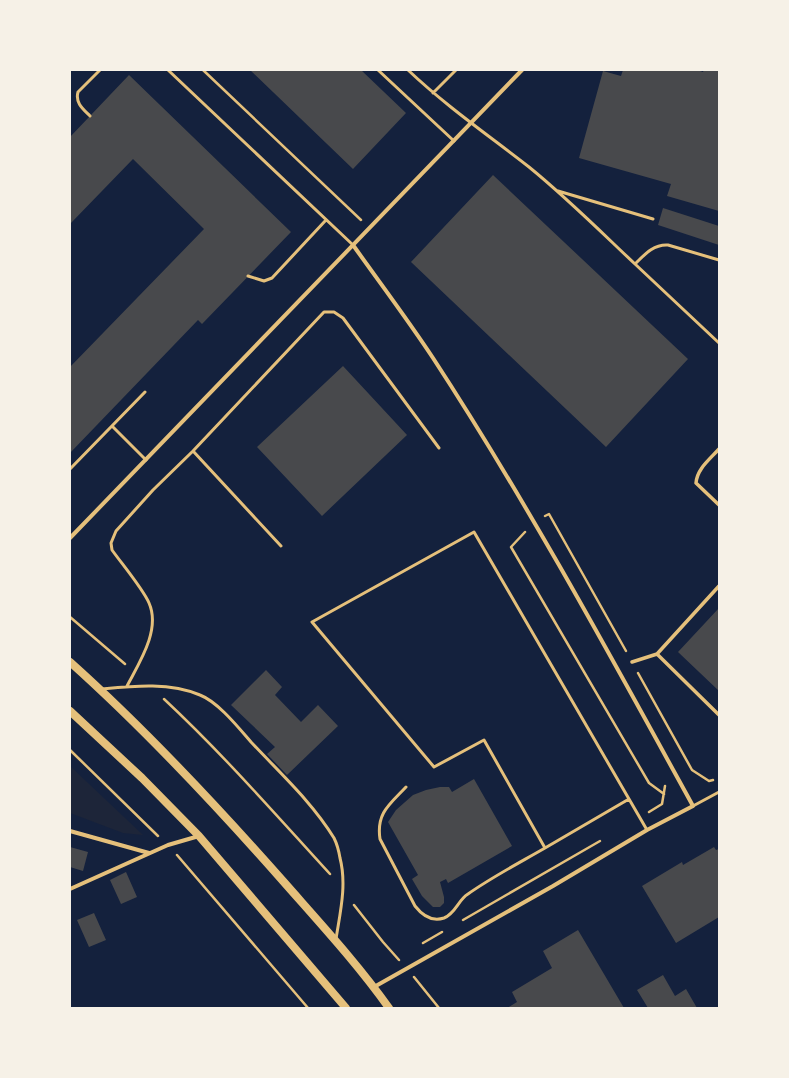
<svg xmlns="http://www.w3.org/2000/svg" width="789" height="1078" viewBox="0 0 789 1078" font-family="'Source Serif 4',serif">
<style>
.green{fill:#1d2539}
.building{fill:#48494c}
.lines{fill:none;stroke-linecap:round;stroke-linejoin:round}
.path{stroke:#e5c07b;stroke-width:2.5}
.service{stroke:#e5c07b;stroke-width:3}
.pedestrian{stroke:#e5c07b;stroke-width:3.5}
.minor{stroke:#e5c07b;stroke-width:4}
.secondary{stroke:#e5c07b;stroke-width:8}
</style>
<rect width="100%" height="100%" fill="#14213d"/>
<path class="green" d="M 70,766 L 143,835 L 123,833 L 70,813 Z"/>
<path class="building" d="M 250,70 L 361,70 L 406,113 L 353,169 Z
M 623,70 L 697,70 L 703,72 L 704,70 L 719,70 L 719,211 L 667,196 L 671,184 L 579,158 L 603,71 L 621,76 Z
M 129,75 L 291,232 L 202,324 L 198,320 L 70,453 L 70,367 L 204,229 L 133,159 L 70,224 L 70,137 Z
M 493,175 L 688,359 L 606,447 L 411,262 Z
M 663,208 L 719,226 L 719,245 L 658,225 Z
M 343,366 L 407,435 L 322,516 L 257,447 Z
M 719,608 L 719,691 L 678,652 Z
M 266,670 L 282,687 L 275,695 L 301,722 L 318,705 L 338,726 L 287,775 L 267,754 L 275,747 L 231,705 Z
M 474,779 L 512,846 L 448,883 L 446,879 L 440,882 L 444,897 L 444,903 L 440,907 L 433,907 L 422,896 L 412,879 L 418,875 L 388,822 L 396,810 L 413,795 L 426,790 L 440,787 L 449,787 L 452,792 Z
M 70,847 L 88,852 L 83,871 L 70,867 Z
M 714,847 L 716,850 L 719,849 L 719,917 L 676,943 L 642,886 L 682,862 L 683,865 Z
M 126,872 L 137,897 L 121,904 L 110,880 Z
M 94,913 L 106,940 L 89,947 L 77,920 Z
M 578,930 L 624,1008 L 507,1008 L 517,1002 L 512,992 L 552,968 L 543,951 Z
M 663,975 L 675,996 L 686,989 L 697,1008 L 648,1008 L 637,990 Z"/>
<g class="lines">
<path class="path" d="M 203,70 L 361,220
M 545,516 L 549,514 L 626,651
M 525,532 L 511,547 L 649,783 L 664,794
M 70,617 L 125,664
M 638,673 L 692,770 L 709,781 L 713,780
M 164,699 C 223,754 276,815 330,874
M 70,750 L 158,836
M 649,812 L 662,804 L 665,786
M 177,855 L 308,1008
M 354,905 L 383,942 L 399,960
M 463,920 L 600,841
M 423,943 L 442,932
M 414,977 L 439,1008"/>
<path class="service" d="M 168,70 L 353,245
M 378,70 L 454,141
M 408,70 C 446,106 488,135 529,167 C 566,197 600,231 635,264 C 645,254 654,244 668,245 L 719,260
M 433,93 L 456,70
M 90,116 C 83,109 75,103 78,92 L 100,70
M 558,191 L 653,219
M 635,264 L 719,343
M 248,276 L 264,281 L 272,278 L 326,220
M 112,426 L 146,460
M 193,451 L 281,546
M 70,469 L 145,392
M 127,686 C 139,663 161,630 149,603 C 143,589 122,564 112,550 L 111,543 L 116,531 L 153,490 L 193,451 L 324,312 L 334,312 L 343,318 L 439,448
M 101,689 C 133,686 169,682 200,695 C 218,702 238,727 251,742 C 280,773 312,802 334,838 C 337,844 339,852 340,858 C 347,885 340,913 336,939
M 406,787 C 390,804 376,813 380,839 L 415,906 C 422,915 432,922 444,918 C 456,913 458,900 468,894 C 492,877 519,863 545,848
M 629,799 L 545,848 L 484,740 L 434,767 L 312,622 L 474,532 C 531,632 590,730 647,830
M 693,806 L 719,792"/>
<path class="pedestrian" d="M 719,449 C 709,460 697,469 696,483 L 719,505
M 719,586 L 657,654 L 719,715
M 632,662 L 657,654"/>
<path class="minor" d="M 353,245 C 380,283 408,320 433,358 C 527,502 610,655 693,806 L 647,830 L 553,886 L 374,987
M 70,538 L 522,70
M 70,831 L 149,853
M 70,889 L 168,845 L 199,836"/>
<path class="secondary" d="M 70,662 C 146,730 215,804 283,881 C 319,922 357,963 389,1008
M 70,711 L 142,778 L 199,836 L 346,1008"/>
</g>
<rect width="789" height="1078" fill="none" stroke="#f6f1e7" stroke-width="142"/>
</svg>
